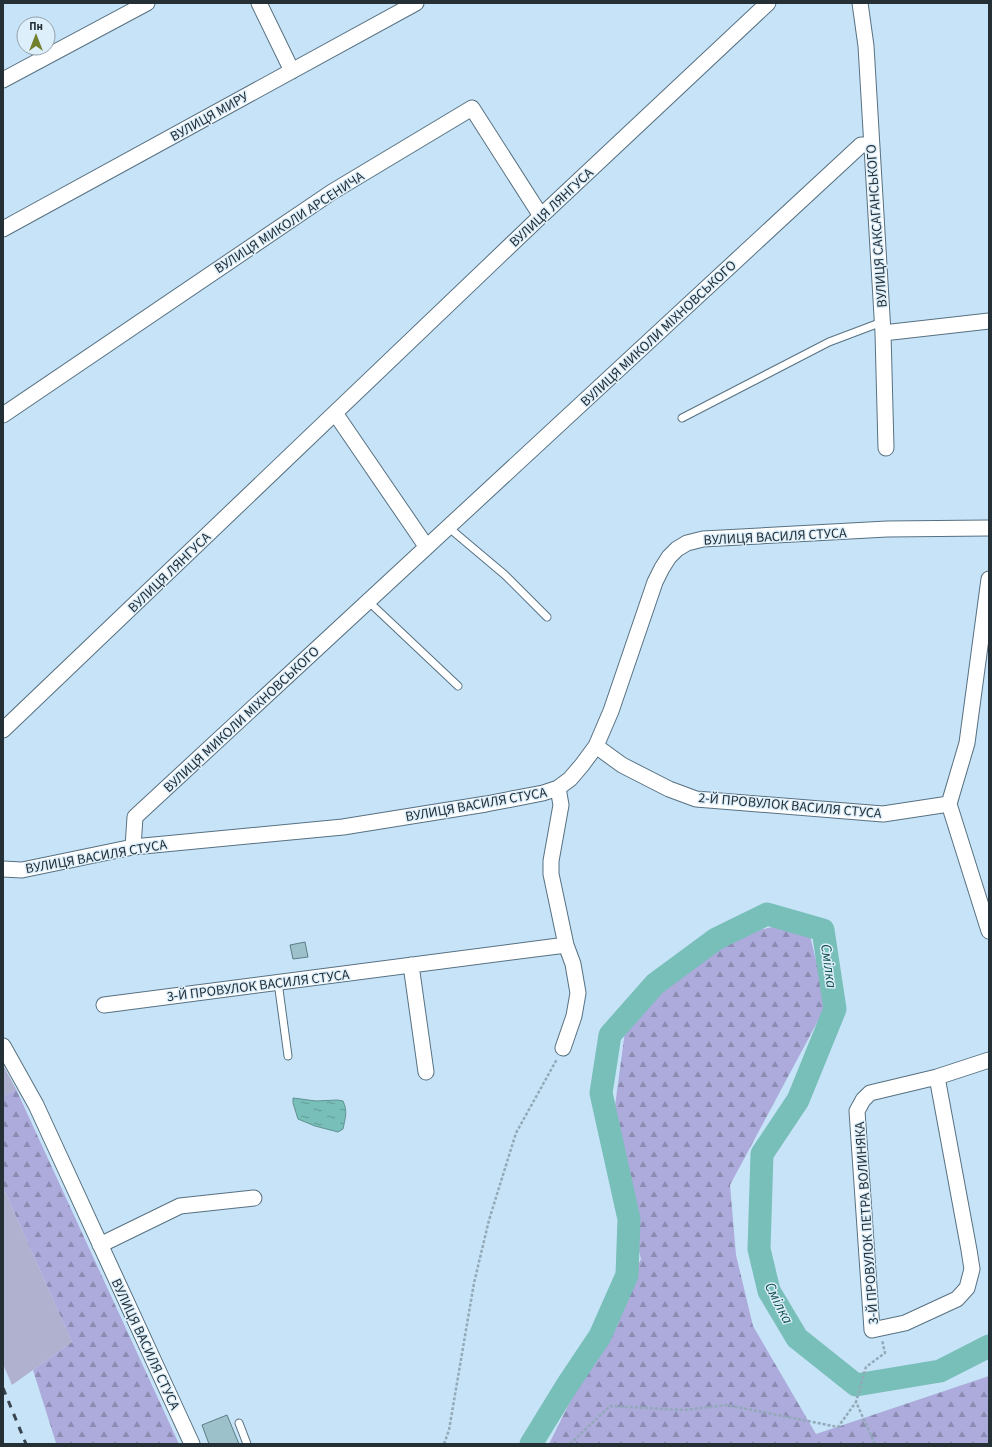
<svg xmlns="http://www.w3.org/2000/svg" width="992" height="1447" viewBox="0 0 992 1447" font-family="'Source Sans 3',sans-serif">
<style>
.green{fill:#b0b0cf}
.forest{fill:url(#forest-firs)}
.water{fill:url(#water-ripples);stroke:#5f9392}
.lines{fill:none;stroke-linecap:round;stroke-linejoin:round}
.river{stroke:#78beb9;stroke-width:23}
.building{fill:#9dc1ca;stroke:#5b7d85}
.service-casing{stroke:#577182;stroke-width:9}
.minor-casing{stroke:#577182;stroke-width:17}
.path{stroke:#92a9b8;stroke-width:2.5;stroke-dasharray:3 2;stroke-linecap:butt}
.service{stroke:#fff;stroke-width:7}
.minor{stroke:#fff;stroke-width:15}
.rail{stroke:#39464f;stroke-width:3;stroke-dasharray:7 7;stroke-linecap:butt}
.labels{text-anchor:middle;stroke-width:3;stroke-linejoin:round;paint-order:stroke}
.street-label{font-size:14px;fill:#242f36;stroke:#ddeffb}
.water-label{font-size:15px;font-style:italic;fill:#15524f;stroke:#ddeffb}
</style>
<defs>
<pattern id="forest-firs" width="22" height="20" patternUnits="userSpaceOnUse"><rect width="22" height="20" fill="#acabdc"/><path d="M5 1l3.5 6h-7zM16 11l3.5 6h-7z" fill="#8c8cb3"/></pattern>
<pattern id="water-ripples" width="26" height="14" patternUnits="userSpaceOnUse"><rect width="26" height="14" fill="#78beb9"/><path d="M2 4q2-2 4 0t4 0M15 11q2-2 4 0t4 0" fill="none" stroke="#629b97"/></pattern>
</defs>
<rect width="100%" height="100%" fill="#c7e3f7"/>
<path class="green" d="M 3,1065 L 16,1089 L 3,1097 Z
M 3,1187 L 72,1342 L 12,1385 L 3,1364 Z"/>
<path class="forest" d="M 806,920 L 827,1004 L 730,1185 L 736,1255 L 753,1326 L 816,1434 L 989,1376 L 989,1444 L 549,1444 L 641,1259 L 611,1136 L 627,1016 L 706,941 Z
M 16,1089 L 179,1444 L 57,1444 L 56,1443 L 33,1370 L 72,1342 L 3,1187 L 3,1097 Z"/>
<path class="water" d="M 293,1098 L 316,1101 L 337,1100 L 343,1101 C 348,1111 345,1119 343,1129 L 338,1132 L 315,1126 L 298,1119 L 293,1103 Z"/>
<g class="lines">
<path class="river" d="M 531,1444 L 566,1387 L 600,1336 L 627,1275 L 629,1219 L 601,1093 L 610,1035 L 655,984 L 716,939 L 767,914 L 823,930 L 835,1009 L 798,1100 L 762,1154 L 759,1249 L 769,1291 L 797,1338 L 856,1385 L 940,1371 L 989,1346"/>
</g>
<path class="building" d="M 305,942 L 308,957 L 293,959 L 290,945 Z
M 227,1415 L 239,1444 L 209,1444 L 202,1425 Z"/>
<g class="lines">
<defs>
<path id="service" d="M 682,418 L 829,342 L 882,322
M 448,527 L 505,575 L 547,617
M 368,601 L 458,686
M 278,982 L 288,1056
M 239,1423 L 247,1444"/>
<path id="minor" d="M 259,3 L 292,71
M 860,3 L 866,46 L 883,333 L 886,448
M 3,80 L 147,3
M 3,229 L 416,3
M 883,333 L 989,321
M 335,413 L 426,546
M 3,415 L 332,192 L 472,108 L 541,216
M 989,579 L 967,743 L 949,804 L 989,931
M 3,730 L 541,216 L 768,3
M 596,746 L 622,765 L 669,789 L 696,799 L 883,814 L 949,804
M 558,788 L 561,805 L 551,861 L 551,874 L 566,945 L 573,964 L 578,993 L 574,1016 L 563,1048
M 133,847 L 135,817 L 861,145 L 871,145
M 3,869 L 22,870 L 133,847 L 343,827 L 486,804 L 543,793 L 558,788 L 570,779 L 582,765 L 596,746 L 611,711 L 655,582 L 662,568 L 669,557 L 677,549 L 687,543 L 703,539 L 887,529 L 989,528
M 411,965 L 426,1072
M 104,1005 L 566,945
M 3,1046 L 36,1105 L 192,1444
M 937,1077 L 969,1250 L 972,1269 L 967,1288 L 957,1299 L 905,1323 L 872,1330 L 857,1111 L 863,1100 L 870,1093 L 937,1077 L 989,1060
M 100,1245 L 180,1206 L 254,1198"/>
</defs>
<use href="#service" class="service-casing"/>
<use href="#minor" class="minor-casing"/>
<path class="path" d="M 444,1444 L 449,1430 L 474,1283 L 489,1220 L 516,1133 L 557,1059
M 570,1444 L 610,1406 L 684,1410 L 727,1405 L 838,1427 L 856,1402
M 875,1444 L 856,1402 L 866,1367 L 885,1353 L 882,1340"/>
<use href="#service" class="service"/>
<use href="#minor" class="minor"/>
<path class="rail" d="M 3,1388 L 26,1444"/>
</g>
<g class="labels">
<g class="street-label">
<text transform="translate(209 116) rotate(-29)" y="5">ВУЛИЦЯ МИРУ</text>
<text transform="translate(551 207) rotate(-43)" y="5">ВУЛИЦЯ ЛЯНГУСА</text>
<text transform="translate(289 222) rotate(-33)" y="5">ВУЛИЦЯ МИКОЛИ АРСЕНИЧА</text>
<text transform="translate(876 226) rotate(-94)" y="5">ВУЛИЦЯ САКСАГАНСЬКОГО</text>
<text transform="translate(658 333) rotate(-43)" y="5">ВУЛИЦЯ МИКОЛИ МІХНОВСЬКОГО</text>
<text transform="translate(775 536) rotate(-3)" y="5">ВУЛИЦЯ ВАСИЛЯ СТУСА</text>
<text transform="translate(169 572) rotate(-44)" y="5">ВУЛИЦЯ ЛЯНГУСА</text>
<text transform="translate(241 719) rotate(-43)" y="5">ВУЛИЦЯ МИКОЛИ МІХНОВСЬКОГО</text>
<text transform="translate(476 804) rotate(-10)" y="5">ВУЛИЦЯ ВАСИЛЯ СТУСА</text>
<text transform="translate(790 805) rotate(5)" y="5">2-Й ПРОВУЛОК ВАСИЛЯ СТУСА</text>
<text transform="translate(96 856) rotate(-10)" y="5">ВУЛИЦЯ ВАСИЛЯ СТУСА</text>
<text transform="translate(258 985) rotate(-7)" y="5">3-Й ПРОВУЛОК ВАСИЛЯ СТУСА</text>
<text transform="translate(866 1223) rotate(-94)" y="5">3-Й ПРОВУЛОК ПЕТРА ВОЛИНЯКА</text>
<text transform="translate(146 1344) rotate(65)" y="5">ВУЛИЦЯ ВАСИЛЯ СТУСА</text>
</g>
<g class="water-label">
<text transform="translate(829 966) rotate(82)" y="5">Смілка</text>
<text transform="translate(779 1303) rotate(63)" y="5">Смілка</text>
</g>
</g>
<rect width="992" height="1447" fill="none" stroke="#242f36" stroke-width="8"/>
<g transform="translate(36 36)"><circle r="19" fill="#ddeffb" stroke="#93a2ac"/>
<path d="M0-3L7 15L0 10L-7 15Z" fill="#72802e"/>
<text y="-6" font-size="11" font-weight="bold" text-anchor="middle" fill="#242f36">Пн</text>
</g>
</svg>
